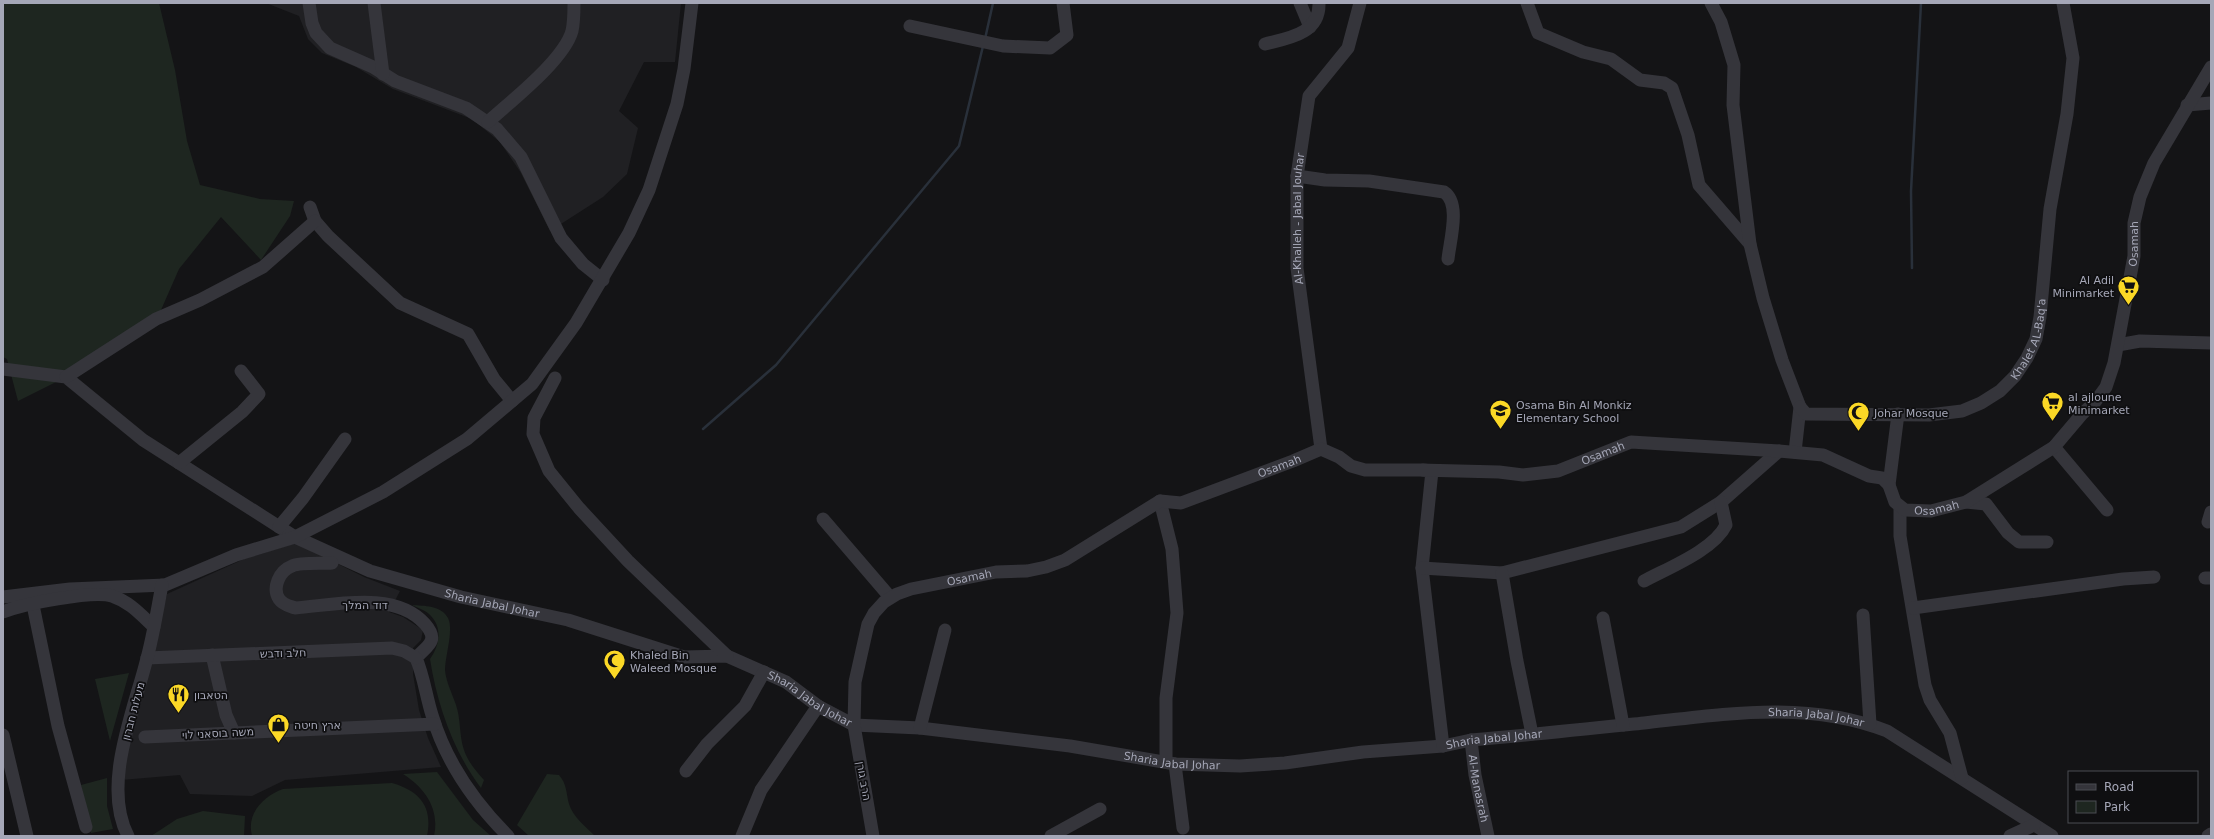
<svg xmlns="http://www.w3.org/2000/svg" width="2214" height="839" viewBox="0 0 2214 839" font-family="'DejaVu Sans','Noto Sans Hebrew',sans-serif">
<style>
.built{fill:#202023}
.green{fill:#1e2620}
.lines{fill:none;stroke-linecap:round;stroke-linejoin:round}
.stream{stroke:#29303a;stroke-width:2.5}
.minor{stroke:#35353b;stroke-width:13}
.labels{text-anchor:middle;stroke-width:3.5;stroke-linejoin:round;paint-order:stroke}
.street-label{font-size:11px;fill:#a5a7b7;stroke:#0f0f11}
.poi-label{font-size:11px;fill:#a5a7b7;stroke:#0f0f11;text-anchor:start}
</style>
<rect width="100%" height="100%" fill="#141416"/>
<path class="built" d="M 266,3 L 681,3 L 675,62 L 644,62 L 619,111 L 638,128 L 627,174 L 603,197 L 550,231 L 521,173 L 500,142 L 472,119 L 393,89 L 356,67 L 322,53 L 308,39 L 299,16 Z
M 296,543 L 364,577 L 400,591 L 389,612 L 403,617 L 423,630 L 421,640 L 413,648 L 413,674 L 419,710 L 428,738 L 441,767 L 285,780 L 252,796 L 190,794 L 180,775 L 121,780 L 127,750 L 167,594 L 244,559 Z"/>
<path class="green" d="M 3,3 L 159,3 L 175,70 L 187,141 L 200,185 L 260,199 L 294,201 L 290,216 L 261,260 L 221,217 L 179,269 L 161,310 L 66,377 L 18,401 L 7,359 L 3,357 Z
M 412,605 C 424,606 441,605 448,618 C 454,630 445,656 445,670 C 446,682 452,693 456,705 C 461,719 459,736 464,750 C 468,762 476,771 484,780 L 481,788 C 453,751 437,704 430,659 C 439,646 443,629 431,616 C 427,611 418,608 412,605 Z
M 129,673 L 110,741 L 95,679 Z
M 437,772 L 473,820 L 491,836 L 434,836 C 440,809 425,788 403,774 Z
M 547,774 L 559,775 C 567,784 566,793 569,804 C 573,817 586,827 595,836 L 529,836 L 517,825 Z
M 107,778 L 107,806 L 113,829 L 91,833 L 81,785 Z
M 392,783 C 420,791 433,807 427,836 L 252,836 C 246,813 264,796 283,789 Z
M 203,811 L 245,816 L 244,836 L 151,836 L 177,819 Z"/>
<g class="lines">
<path class="stream" d="M 985,39 L 993,3
M 1912,268 L 1911,191 L 1921,3
M 703,429 L 776,365 L 959,146 L 983,46"/>
<g class="minor">
<path d="M 309,3 L 312,23 L 316,33 L 330,48 L 373,67 L 395,81 L 466,108 L 497,129 L 521,157 L 561,238 L 583,264 L 603,280"/>
<path d="M 374,3 L 383,74"/>
<path d="M 1300,3 L 1310,27"/>
<path d="M 1527,3 L 1538,33 L 1583,52 L 1611,59 L 1640,80 L 1664,83 L 1672,88 L 1688,135 L 1699,185 L 1750,244"/>
<path d="M 1711,3 L 1721,22 L 1734,65 L 1733,105 L 1750,244 L 1763,298 L 1782,360 L 1800,407 L 1795,452"/>
<path d="M 910,26 L 1003,46 L 1050,48 L 1067,35 L 1063,3"/>
<path d="M 1265,44 C 1288,38 1320,34 1319,3"/>
<path d="M 2187,105 L 2211,103"/>
<path d="M 488,122 C 511,101 564,60 572,31 C 574,22 574,11 574,3"/>
<path d="M 1297,176 L 1325,180 L 1369,181 L 1444,192 C 1461,203 1450,240 1448,259"/>
<path d="M 310,207 L 315,221 L 328,236 L 400,303 L 468,334 L 494,379 L 512,401"/>
<path d="M 2118,345 L 2140,341 L 2211,343"/>
<path id="s1" d="M 3,369 L 66,377 L 143,440 L 295,537 L 370,571 L 461,597 L 568,620 L 684,657 L 727,656 L 786,682 L 818,706 L 854,725 L 920,728 L 1070,746 L 1175,764 L 1240,766 L 1285,763 L 1363,752 L 1443,746 L 1471,740 C 1529,735 1586,729 1644,723 C 1725,714 1808,700 1887,731 L 2052,836"/>
<path d="M 66,377 L 156,319 L 200,300 L 263,267 L 315,221"/>
<path d="M 555,378 L 534,418 L 533,434 L 549,471 L 579,508 L 628,561 L 727,656"/>
<path id="s2" d="M 1800,407 L 1806,414 L 1929,415 L 1962,411 L 1981,403 L 2000,391 L 2015,376 L 2027,358 L 2036,339 L 2040,317 L 2050,209 L 2067,114 L 2073,58 L 2063,3"/>
<path d="M 2054,447 L 2107,510"/>
<path id="s3" d="M 1321,449 L 1297,268 L 1297,176 L 1309,96 L 1348,48 L 1360,3"/>
<path d="M 179,463 L 242,412 L 259,394 L 241,371"/>
<path d="M 1423,470 L 1432,471 L 1422,568 L 1443,746"/>
<path d="M 1889,485 L 1898,414"/>
<path d="M 1160,501 L 1172,549 L 1177,613 L 1166,698 L 1166,762"/>
<path d="M 1966,502 L 1986,504 L 2008,533 L 2019,542 L 2047,542"/>
<path d="M 1900,508 L 1900,536 L 1925,685 L 1930,700 L 1950,733 L 1962,778"/>
<path d="M 823,519 L 890,597"/>
<path d="M 2208,522 L 2211,512"/>
<path d="M 279,527 L 303,498 L 345,439"/>
<path d="M 332,563 C 322,564 301,562 292,566 C 279,571 272,588 279,599 C 283,605 290,606 295,608 C 335,605 395,590 425,624 C 440,641 427,646 416,658 C 424,677 426,696 432,715 C 446,762 473,801 508,836"/>
<path d="M 1422,568 L 1502,573 L 1681,527 L 1721,502 L 1779,451"/>
<path d="M 1502,573 L 1517,661 L 1532,734"/>
<path d="M 2205,578 L 2211,578"/>
<path d="M 1644,581 C 1668,568 1714,550 1726,525 L 1721,502"/>
<path d="M 3,597 L 70,589 L 165,585 L 236,555 L 295,537 L 383,492 L 467,439 L 512,401 L 532,384 L 576,323 L 629,233 L 649,190 L 677,104 L 684,69 L 692,3"/>
<path d="M 33,605 L 58,726 L 86,827"/>
<path d="M 1913,608 L 2123,579 L 2154,577"/>
<path d="M 3,612 C 23,604 93,590 112,596 C 130,602 141,615 154,627"/>
<path d="M 1863,615 L 1870,724"/>
<path d="M 1603,618 L 1623,725"/>
<path d="M 212,655 L 226,715 L 234,733"/>
<path d="M 147,658 L 392,648 L 404,651 L 416,658"/>
<path d="M 920,728 L 945,630"/>
<path d="M 3,735 L 27,836"/>
<path d="M 145,737 L 435,724"/>
<path id="s4" d="M 1471,740 L 1475,775 L 1488,836"/>
<path d="M 1175,764 L 1183,828"/>
<path d="M 686,771 L 707,744 L 745,706 L 764,672"/>
<path d="M 128,836 C 102,786 133,713 146,662 C 153,637 157,611 162,585"/>
<path d="M 742,836 L 761,790 L 818,706"/>
<path id="s5" d="M 873,836 L 854,725 L 855,682 L 868,624 L 874,613 L 884,602 L 897,594 L 911,589 L 996,572 L 1027,571 L 1046,567 L 1065,560 L 1160,501 L 1181,503 L 1293,461 L 1321,449 L 1339,457 L 1351,466 L 1365,470 L 1419,470 L 1499,472 L 1523,475 L 1558,471 L 1631,442 L 1779,451 L 1823,455 L 1869,476 L 1882,478 L 1889,485 L 1895,502 L 1905,510 L 1931,511 L 1966,502 L 2054,447 L 2082,414 L 2095,402 L 2106,387 L 2114,363 L 2134,256 L 2134,223 L 2140,197 L 2154,163 L 2211,67"/>
<path d="M 1051,836 L 1100,809"/>
<path d="M 2010,836 L 2034,825"/>
<path d="M 2208,836 L 2211,834"/>
</g>
</g>
<defs>
<symbol id="supermarket-pin" viewBox="-11 -11 22 30"><path d="M0 17L-7.5 6A9.5 9.5 0 1 1 7.5 6Z" fill="#fbd826" stroke="#0f0f11"/><path d="M-6-5.5h2.5l.6 2H6L4.5 2H-2.5L-4.4-4H-6ZM-1.5 3.2a1.3 1.3 0 1 0 .1 0ZM3 3.2a1.3 1.3 0 1 0 .1 0Z" fill="#111"/></symbol>
<symbol id="school-pin" viewBox="-11 -11 22 30"><path d="M0 17L-7.5 6A9.5 9.5 0 1 1 7.5 6Z" fill="#fbd826" stroke="#0f0f11"/><path d="M0-5L7-2L0 1L-7-2ZM-4 1L0 2.5L4 1V4Q0 6-4 4Z" fill="#111"/></symbol>
<symbol id="mosque-pin" viewBox="-11 -11 22 30"><path d="M0 17L-7.5 6A9.5 9.5 0 1 1 7.5 6Z" fill="#fbd826" stroke="#0f0f11"/><path d="M3.5-4.9A6 6 0 1 0 3.5 4.9A5 5 0 1 1 3.5-4.9Z" fill="#111"/></symbol>
<symbol id="restaurant-pin" viewBox="-11 -11 22 30"><path d="M0 17L-7.5 6A9.5 9.5 0 1 1 7.5 6Z" fill="#fbd826" stroke="#0f0f11"/><path d="M-5-6h1v4h1v-4h1v4h1v-4h1v5L-1.5 .5V6h-2V.5L-5-1ZM5-6V6H3V1.5H1.5Q1.5-4 5-6Z" fill="#111"/></symbol>
<symbol id="shop-pin" viewBox="-11 -11 22 30"><path d="M0 17L-7.5 6A9.5 9.5 0 1 1 7.5 6Z" fill="#fbd826" stroke="#0f0f11"/><path d="M-5-2.5h2.3a2.7 3.5 0 0 1 5.4 0H5L5.5 6h-11ZM-1.5-2.5h3a1.5 2.3 0 0 0-3 0Z" fill="#111"/></symbol>
</defs>
<g fill-rule="evenodd">
<use href="#supermarket-pin" x="2116" y="274" width="25" height="34"/>
<use href="#supermarket-pin" x="2040" y="390" width="25" height="34"/>
<use href="#school-pin" x="1488" y="398" width="25" height="34"/>
<use href="#mosque-pin" x="1846" y="400" width="25" height="34"/>
<use href="#mosque-pin" x="602" y="648" width="25" height="34"/>
<use href="#restaurant-pin" x="166" y="682" width="25" height="34"/>
<use href="#shop-pin" x="266" y="712" width="25" height="34"/>
</g>
<g class="labels">
<g class="street-label">
<text dy="4" stroke="none"><textPath href="#s3" startOffset="232">Al-Khalleh - Jabal Jouhar</textPath></text>
<text dy="4" stroke="none"><textPath href="#s5" startOffset="1723">Osamah</textPath></text>
<text dy="4" stroke="none"><textPath href="#s2" startOffset="270">Khalet AL-Baq'a</textPath></text>
<text dy="4" stroke="none"><textPath href="#s5" startOffset="1004">Osamah</textPath></text>
<text dy="4" stroke="none"><textPath href="#s5" startOffset="668">Osamah</textPath></text>
<text dy="4" stroke="none"><textPath href="#s5" startOffset="1363">Osamah</textPath></text>
<text dy="4" stroke="none"><textPath href="#s5" startOffset="332">Osamah</textPath></text>
<text dy="4" stroke="none"><textPath href="#s1" startOffset="552">Sharia Jabal Johar</textPath></text>
<text x="365" y="609">דוד המלך</text>
<text transform="translate(283 653) rotate(-2)" y="4">חלב ודבש</text>
<text dy="4" stroke="none"><textPath href="#s1" startOffset="888">Sharia Jabal Johar</textPath></text>
<text transform="translate(133 711) rotate(-75)" y="4">מעלות חברון</text>
<text dy="4" stroke="none"><textPath href="#s1" startOffset="1908">Sharia Jabal Johar</textPath></text>
<text transform="translate(218 733) rotate(-3)" y="4">משה בוסאני לוי</text>
<text dy="4" stroke="none"><textPath href="#s1" startOffset="1584">Sharia Jabal Johar</textPath></text>
<text dy="4" stroke="none"><textPath href="#s1" startOffset="1260">Sharia Jabal Johar</textPath></text>
<text transform="translate(864 781) rotate(80)" y="4">הרב גורן</text>
<text dy="4" stroke="none"><textPath href="#s4" startOffset="49">Al-Manasrah</textPath></text>
</g>
<g class="poi-label">
<text x="2114" y="284" text-anchor="end">Al Adil<tspan x="2114" dy="13">Minimarket</tspan></text>
<text x="2068" y="401">al ajloune<tspan x="2068" dy="13">Minimarket</tspan></text>
<text x="1516" y="409">Osama Bin Al Monkiz<tspan x="1516" dy="13">Elementary School</tspan></text>
<text x="1874" y="417">Johar Mosque</text>
<text x="630" y="659">Khaled Bin<tspan x="630" dy="13">Waleed Mosque</tspan></text>
<text x="194" y="699">הטאבון</text>
<text x="294" y="729">ארץ חיטה</text>
</g>
</g>
<rect width="2214" height="839" fill="none" stroke="#a5a7b7" stroke-width="8"/>
<rect x="2068" y="771" width="130" height="52" fill="#0f0f11" stroke="#4b4c53"/>
<rect x="2076" y="784" width="20" height="6" fill="#35353b" stroke="#4b4c53"/>
<text x="2104" y="791" font-size="12" fill="#a5a7b7">Road</text>
<rect x="2076" y="801" width="20" height="12" fill="#1e2620" stroke="#4b4c53"/>
<text x="2104" y="811" font-size="12" fill="#a5a7b7">Park</text>
</svg>
